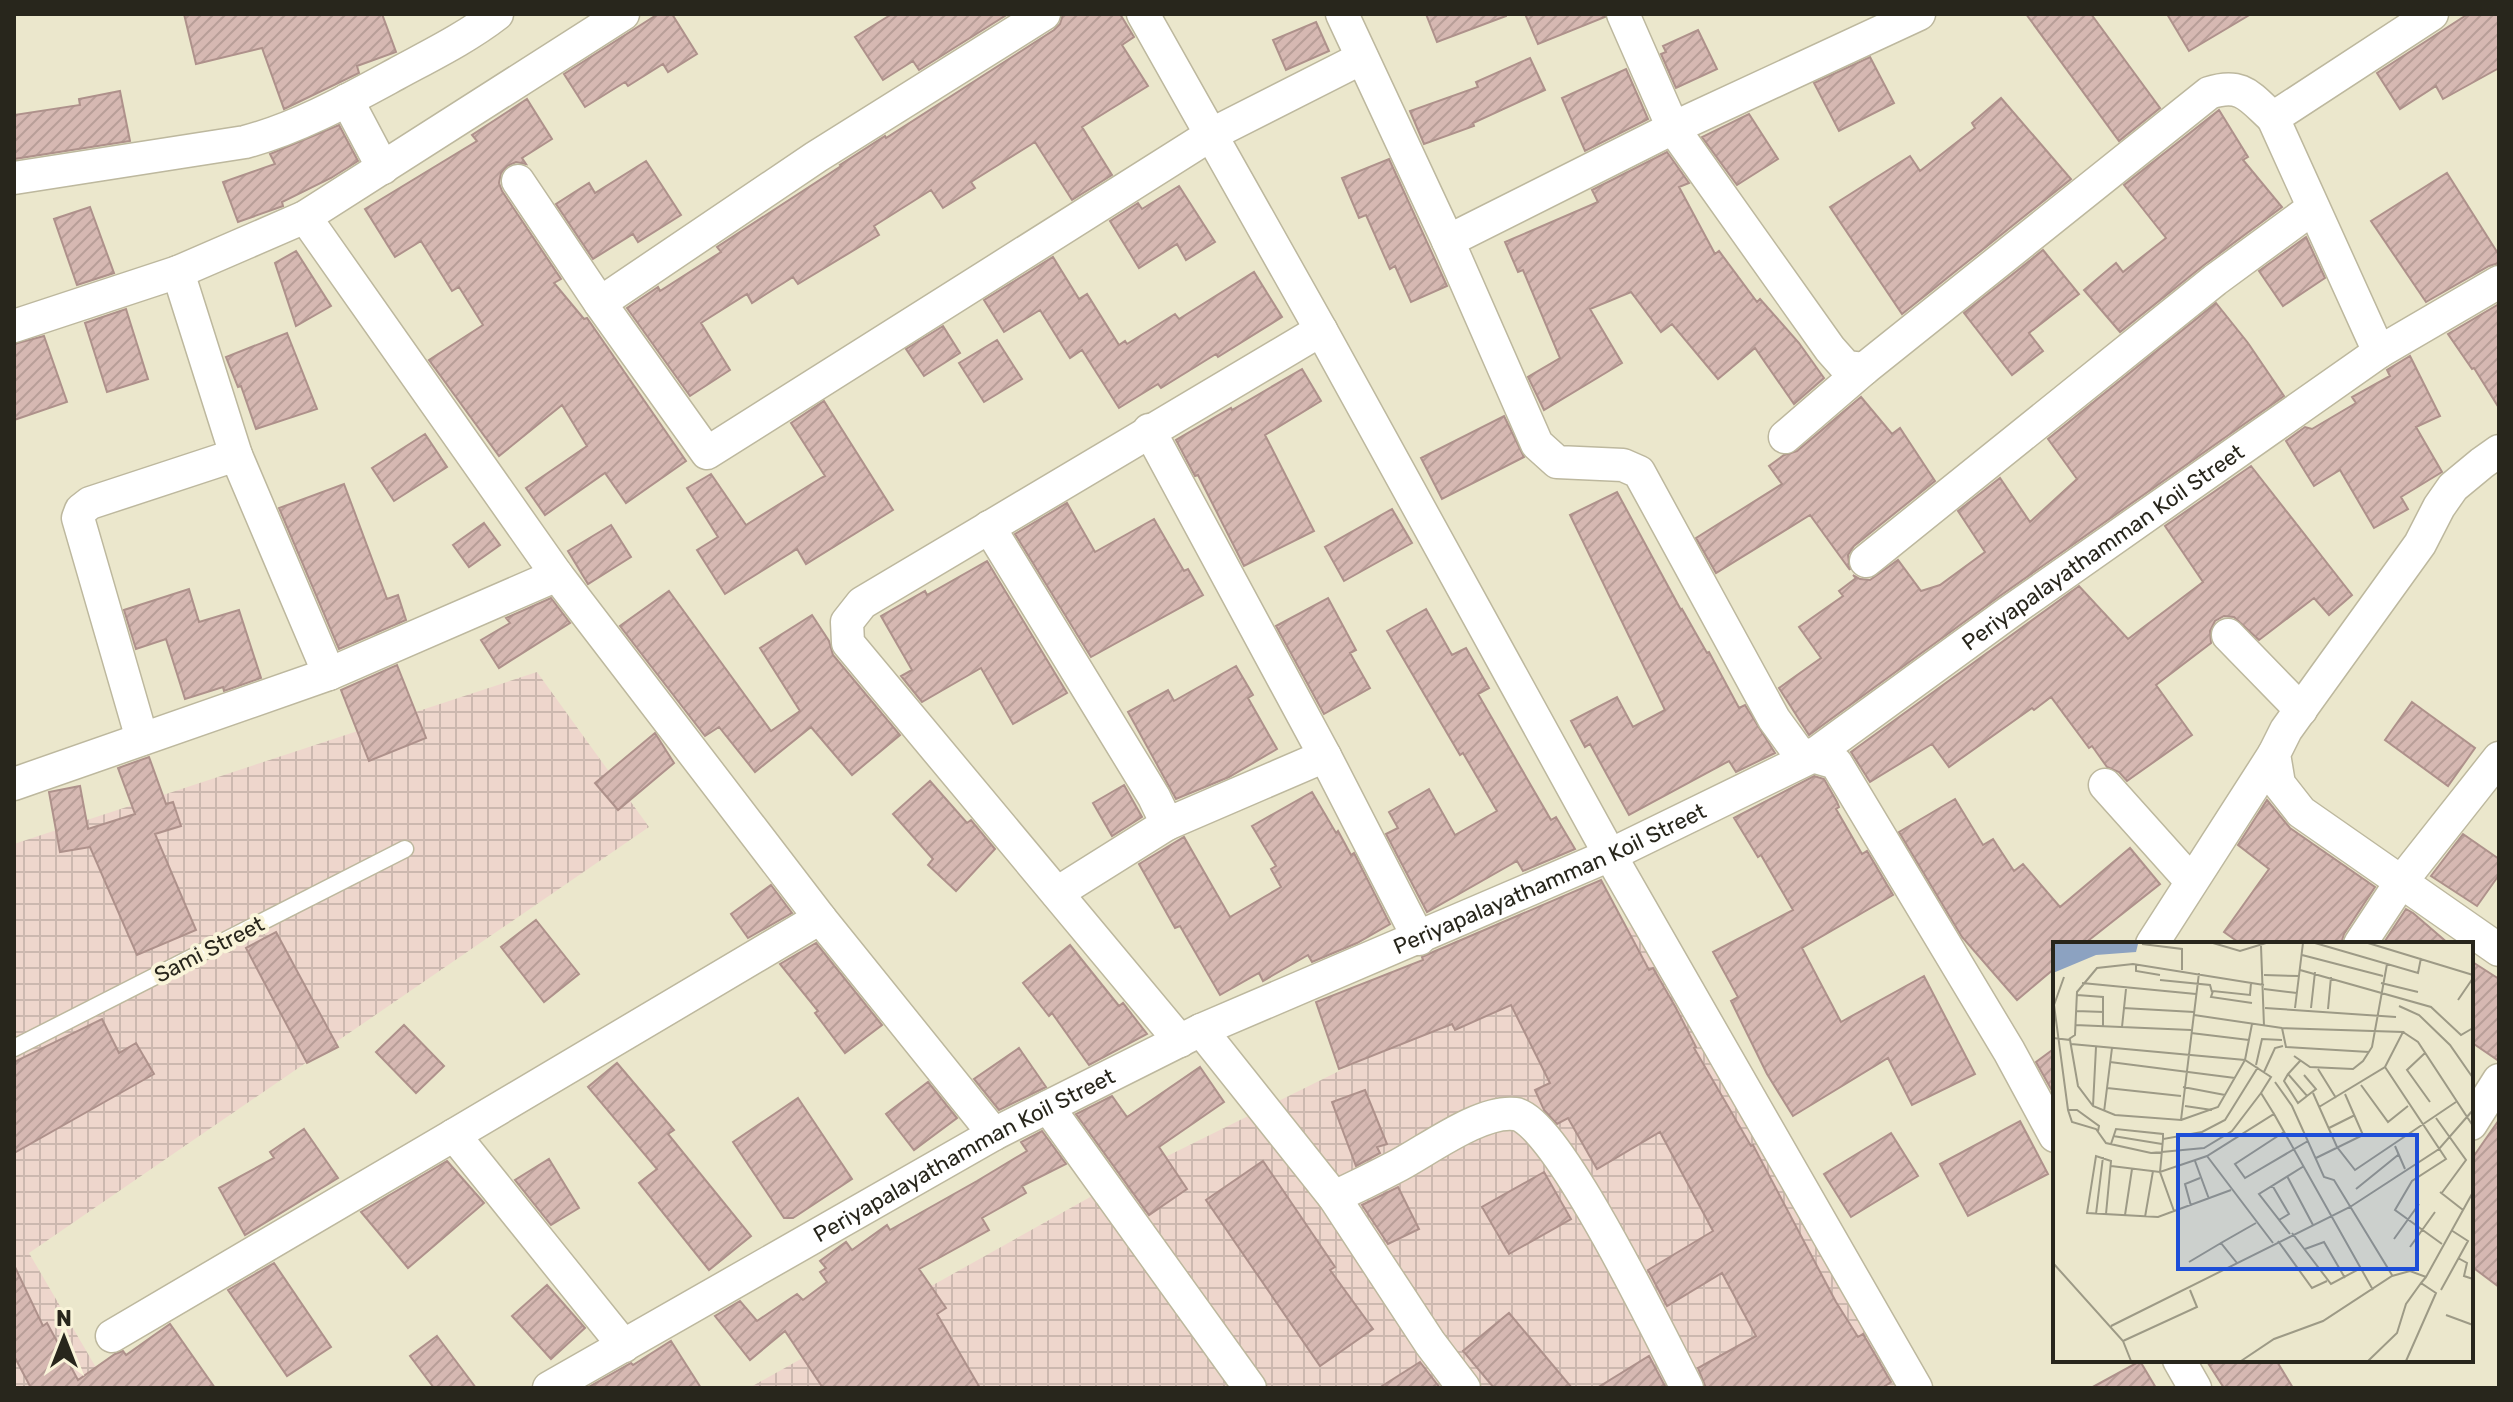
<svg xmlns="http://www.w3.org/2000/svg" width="2513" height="1402" viewBox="0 0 2513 1402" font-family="Rubik,sans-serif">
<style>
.industrial{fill:url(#industrial-grid)}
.building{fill:url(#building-hatch);stroke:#ae918b;stroke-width:2}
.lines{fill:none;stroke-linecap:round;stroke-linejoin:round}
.service-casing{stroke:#bdb89e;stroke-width:19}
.minor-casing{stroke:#bdb89e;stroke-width:35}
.service{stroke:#fff;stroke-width:16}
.minor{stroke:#fff;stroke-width:32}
.labels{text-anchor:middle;stroke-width:8;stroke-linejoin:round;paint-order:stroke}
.street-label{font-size:22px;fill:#28261c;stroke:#f9f4d9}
.inset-road{fill:none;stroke:#9d9a86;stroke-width:2}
.view{fill:#1d4ed8;fill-opacity:0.15;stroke:#1d4ed8;stroke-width:4}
.inset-edge{fill:none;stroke:#28261c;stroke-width:4}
</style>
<defs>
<pattern id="industrial-grid" width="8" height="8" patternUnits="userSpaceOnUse" patternTransform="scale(2)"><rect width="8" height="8" fill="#eed6cc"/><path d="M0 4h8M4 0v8" fill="none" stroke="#ccb8af"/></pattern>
<pattern id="building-hatch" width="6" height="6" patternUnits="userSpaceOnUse" patternTransform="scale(2)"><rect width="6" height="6" fill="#d6b8b2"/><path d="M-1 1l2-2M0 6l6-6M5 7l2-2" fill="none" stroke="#b89e98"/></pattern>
</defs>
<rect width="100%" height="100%" fill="#ebe7cc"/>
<path class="industrial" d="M 537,672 L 649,827 L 29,1253 L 108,1388 L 14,1388 L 14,844 Z
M 1646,919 L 1897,1388 L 749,1388 L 1135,1172 Z"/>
<path class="building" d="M 184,14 L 382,14 L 396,52 L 357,66 L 359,73 L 284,109 L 262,48 L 196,64 Z
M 658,14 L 672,14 L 697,54 L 668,72 L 663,64 L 628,86 L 625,82 L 585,107 L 564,74 Z
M 892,14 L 1008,14 L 919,70 L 913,61 L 883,80 L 855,37 Z
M 1063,14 L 1120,14 L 1134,37 L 1122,45 L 1148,86 L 1082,127 L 1112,175 L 1072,200 L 1035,142 L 971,182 L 975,188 L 943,208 L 931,190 L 874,226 L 879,235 L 798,284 L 793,277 L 752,303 L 747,294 L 701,323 L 730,370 L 690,396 L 627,308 L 658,287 L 660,291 L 721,252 L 717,247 L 841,166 L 840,165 L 885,136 L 886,138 L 1054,30 L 1060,24 Z
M 1426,14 L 1506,14 L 1506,16 L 1437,42 Z
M 1525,14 L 1604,14 L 1605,17 L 1538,44 Z
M 2026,14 L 2091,14 L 2160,108 L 2119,141 Z
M 2167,14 L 2251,14 L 2189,51 Z
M 2468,14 L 2499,14 L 2499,68 L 2443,99 L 2436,86 L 2400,109 L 2377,73 Z
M 1316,22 L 1329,51 L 1286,70 L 1273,40 Z
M 1698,30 L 1717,69 L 1676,88 L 1661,54 L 1666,52 L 1663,46 Z
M 1870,57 L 1894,103 L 1839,131 L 1814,83 Z
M 1530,58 L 1545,90 L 1473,123 L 1474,126 L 1424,144 L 1410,111 L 1478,87 L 1476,82 Z
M 1626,69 L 1648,119 L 1585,151 L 1562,98 Z
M 120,91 L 130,141 L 14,159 L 14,115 L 80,105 L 79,99 Z
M 2001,98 L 2071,179 L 1902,314 L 1830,207 L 1910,156 L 1920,171 L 1975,128 L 1972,123 Z
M 527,99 L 552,139 L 522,158 L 526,164 L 516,162 L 507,166 L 501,173 L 499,183 L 502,191 L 561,279 L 554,283 L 584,319 L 587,318 L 686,461 L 626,503 L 605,473 L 545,515 L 526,488 L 587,446 L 562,405 L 499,456 L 429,360 L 483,325 L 459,287 L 452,291 L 421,241 L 395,257 L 365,209 L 477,141 L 472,135 Z
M 2219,110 L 2248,157 L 2243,160 L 2282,207 L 2204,265 L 2120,332 L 2084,290 L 2116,263 L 2123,272 L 2166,238 L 2124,185 Z
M 1749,114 L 1778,159 L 1737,185 L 1702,137 Z
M 339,125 L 358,161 L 331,178 L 282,202 L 283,206 L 238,222 L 223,182 L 275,164 L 270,154 Z
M 1667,152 L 1689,183 L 1679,187 L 1715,254 L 1719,251 L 1757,302 L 1760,299 L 1799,343 L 1824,378 L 1794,404 L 1755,348 L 1718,379 L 1672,324 L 1661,332 L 1631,292 L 1590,309 L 1622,363 L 1544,410 L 1528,377 L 1560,358 L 1523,270 L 1518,272 L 1505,242 L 1598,202 L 1592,190 Z
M 1389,159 L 1447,286 L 1411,302 L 1395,266 L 1390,269 L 1366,215 L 1359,218 L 1342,178 Z
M 646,161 L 681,215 L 638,242 L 633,234 L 593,259 L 556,204 L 589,183 L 595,193 Z
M 2447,173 L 2499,255 L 2499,263 L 2489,266 L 2426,302 L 2371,221 Z
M 1179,186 L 1215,242 L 1186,260 L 1177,244 L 1139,268 L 1110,221 L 1138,203 L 1142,209 Z
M 90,207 L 114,273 L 77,285 L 54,219 Z
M 2306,237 L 2325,278 L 2283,306 L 2259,271 Z
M 2043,250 L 2079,294 L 2029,333 L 2043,351 L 2012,375 L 1964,313 Z
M 296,251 L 331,306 L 296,326 L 275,263 Z
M 1053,257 L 1079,299 L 1087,294 L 1119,345 L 1125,341 L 1127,344 L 1175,314 L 1179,319 L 1254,272 L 1282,317 L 1218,357 L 1216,354 L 1161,388 L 1158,384 L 1119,408 L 1082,350 L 1070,358 L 1040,310 L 1004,332 L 984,300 Z
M 2216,303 L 2248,343 L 2284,396 L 1997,598 L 1809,735 L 1779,688 L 1821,658 L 1799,627 L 1843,596 L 1839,591 L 1856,578 L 1853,575 L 1860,579 L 1870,580 L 1898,560 L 1921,591 L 1940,585 L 1985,552 L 1958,511 L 2000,478 L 2030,522 L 2077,479 L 2048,439 Z
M 2499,304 L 2499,408 L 2474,368 L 2472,369 L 2448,334 Z
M 126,309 L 148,379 L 107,392 L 85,323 Z
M 943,326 L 960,353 L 924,376 L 906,349 Z
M 287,333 L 317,409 L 256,429 L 241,386 L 238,387 L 226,357 Z
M 44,336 L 67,402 L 14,420 L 14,344 Z
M 997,340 L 1022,379 L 984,402 L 959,363 Z
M 2410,356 L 2440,416 L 2416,427 L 2442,472 L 2401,497 L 2408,509 L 2374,528 L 2340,470 L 2314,486 L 2286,441 L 2305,427 L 2312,429 L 2356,403 L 2352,397 L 2390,376 L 2387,370 Z
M 1302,369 L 1321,401 L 1265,435 L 1314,531 L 1244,566 L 1198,475 L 1195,476 L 1176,440 L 1231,408 L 1232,410 Z
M 1861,397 L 1892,434 L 1900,428 L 1935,481 L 1854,546 L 1848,555 L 1850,570 L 1810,515 L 1716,573 L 1696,538 L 1782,484 L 1769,466 L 1784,455 L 1797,451 Z
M 824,401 L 893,510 L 806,564 L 797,549 L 725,594 L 697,550 L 718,537 L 687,488 L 711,474 L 746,525 L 821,478 L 825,476 L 791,423 Z
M 1504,416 L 1524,457 L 1442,499 L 1421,458 Z
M 425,434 L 447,467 L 394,501 L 372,468 Z
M 2251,466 L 2352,595 L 2329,615 L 2314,598 L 2259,640 L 2234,617 L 2224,616 L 2215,621 L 2210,631 L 2211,643 L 2156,685 L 2192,735 L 2127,781 L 2119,772 L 2107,767 L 2092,746 L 2089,748 L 2051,697 L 2034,710 L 2032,708 L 1949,767 L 1932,744 L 1870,782 L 1851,752 L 2079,586 L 2128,639 L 2203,582 L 2165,526 Z
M 344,484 L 387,599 L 398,595 L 406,620 L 339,649 L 279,508 Z
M 1617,492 L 1681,610 L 1682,609 L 1707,653 L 1709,652 L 1739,708 L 1745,705 L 1775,753 L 1736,772 L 1729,761 L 1629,815 L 1590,744 L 1585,747 L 1571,721 L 1617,697 L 1633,727 L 1665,710 L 1570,515 Z
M 1067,503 L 1095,552 L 1154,519 L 1184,571 L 1188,569 L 1203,595 L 1091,657 L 1015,534 Z
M 1392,509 L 1412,543 L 1344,581 L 1325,547 Z
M 484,523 L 500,545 L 469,567 L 453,545 Z
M 611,525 L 631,557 L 588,584 L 568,551 Z
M 987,561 L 1067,693 L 1013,724 L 981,668 L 922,702 L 901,676 L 912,670 L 881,616 L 925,591 L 927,595 Z
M 189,589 L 199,622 L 239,610 L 261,678 L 224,691 L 223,687 L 185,699 L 166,639 L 136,649 L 124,610 Z
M 669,591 L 771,731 L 800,711 L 760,648 L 812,615 L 829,641 L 833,655 L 900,735 L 852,775 L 811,727 L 755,772 L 719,727 L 705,736 L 620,626 Z
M 551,598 L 570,623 L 499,668 L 481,640 L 510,623 L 506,618 Z
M 1328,598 L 1356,650 L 1350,653 L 1370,688 L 1324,714 L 1276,626 Z
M 1426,609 L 1452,655 L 1466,648 L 1489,688 L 1478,694 L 1551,820 L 1556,817 L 1575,849 L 1523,871 L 1517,861 L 1427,912 L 1386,834 L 1398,828 L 1389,812 L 1429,789 L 1455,835 L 1497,811 L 1463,753 L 1460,755 L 1387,631 Z
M 397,665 L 426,738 L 369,761 L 341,690 Z
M 1236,666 L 1253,695 L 1248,698 L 1277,749 L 1229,777 L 1176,799 L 1128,712 L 1168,690 L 1174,701 Z
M 2412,702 L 2475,748 L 2448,786 L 2385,740 Z
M 655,733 L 674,763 L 618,810 L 595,783 Z
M 149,757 L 166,804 L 173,802 L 181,826 L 155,834 L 196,930 L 137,955 L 90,847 L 60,852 L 49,792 L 80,786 L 88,829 L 135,814 L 118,768 Z
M 1814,776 L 1824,779 L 1837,802 L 1839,807 L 1836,809 L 1862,854 L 1867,851 L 1893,895 L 1802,948 L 1841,1022 L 1924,976 L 1975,1074 L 1912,1105 L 1888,1058 L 1793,1116 L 1767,1074 L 1731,1001 L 1738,997 L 1713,952 L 1793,910 L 1761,855 L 1758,857 L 1734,818 Z
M 930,781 L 967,823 L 971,820 L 995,849 L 956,891 L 928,865 L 933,859 L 893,814 Z
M 1124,785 L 1142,817 L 1112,836 L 1093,803 Z
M 1312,792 L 1336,833 L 1338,831 L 1351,855 L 1354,853 L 1390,924 L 1357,943 L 1312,962 L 1308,955 L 1263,981 L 1259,973 L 1220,995 L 1180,926 L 1175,928 L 1139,864 L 1184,837 L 1230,917 L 1281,887 L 1271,869 L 1276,866 L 1252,826 Z
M 1955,799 L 1983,845 L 1993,839 L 2014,871 L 2023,864 L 2060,907 L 2130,848 L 2160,884 L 2084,944 L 2055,944 L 2055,968 L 2017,1000 L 1962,937 L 1899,832 Z
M 2267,800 L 2290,828 L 2375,887 L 2344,934 L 2341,944 L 2241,944 L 2224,932 L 2269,869 L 2238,845 Z
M 2463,834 L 2499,859 L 2499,875 L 2477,906 L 2431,876 Z
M 1601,880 L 1649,970 L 1653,968 L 1676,1008 L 1696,1047 L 1694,1048 L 1751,1146 L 1753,1145 L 1836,1302 L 1858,1337 L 1863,1334 L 1891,1382 L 1882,1388 L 1706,1388 L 1698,1368 L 1756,1336 L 1722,1273 L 1667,1306 L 1648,1270 L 1713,1231 L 1660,1132 L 1597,1169 L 1568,1118 L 1557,1124 L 1544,1110 L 1535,1090 L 1550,1083 L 1511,1005 L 1455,1030 L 1452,1024 L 1339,1069 L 1316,1002 L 1423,960 L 1422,957 L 1433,952 Z
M 771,885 L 792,913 L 748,938 L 731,914 Z
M 2406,909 L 2413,913 L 2449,944 L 2383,944 Z
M 536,920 L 579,974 L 544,1002 L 501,947 Z
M 276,932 L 338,1047 L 307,1063 L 246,948 Z
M 816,943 L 882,1025 L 845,1053 L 815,1013 L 818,1011 L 780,964 Z
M 1070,945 L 1119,1006 L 1123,1003 L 1147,1034 L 1089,1065 L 1052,1013 L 1049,1016 L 1023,983 Z
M 2471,961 L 2499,979 L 2499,1061 L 2471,1042 Z
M 102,1019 L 119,1053 L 136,1043 L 154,1074 L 14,1153 L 14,1062 Z
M 404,1025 L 444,1066 L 416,1093 L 376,1052 Z
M 1019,1048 L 1046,1087 L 999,1110 L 974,1079 Z
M 2055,1048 L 2055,1096 L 2036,1062 Z
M 617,1063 L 674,1130 L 668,1134 L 751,1236 L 709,1270 L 639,1183 L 657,1169 L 588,1087 Z
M 1200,1067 L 1224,1102 L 1159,1147 L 1187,1189 L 1149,1215 L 1076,1114 L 1112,1096 L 1127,1117 Z
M 928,1082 L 957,1118 L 914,1150 L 886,1114 Z
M 1365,1090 L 1387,1144 L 1377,1147 L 1380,1153 L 1356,1166 L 1332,1102 Z
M 798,1098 L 852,1179 L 793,1218 L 784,1218 L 733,1142 Z
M 2499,1120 L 2499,1287 L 2471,1266 L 2471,1160 Z
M 2020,1121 L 2048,1174 L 1968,1216 L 1940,1164 Z
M 304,1129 L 338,1178 L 245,1235 L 219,1188 L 274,1158 L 270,1152 Z
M 1042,1131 L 1066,1164 L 1022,1186 L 1026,1193 L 982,1218 L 989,1230 L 919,1269 L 946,1308 L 937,1314 L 980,1388 L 823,1388 L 785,1331 L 750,1360 L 715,1316 L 740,1301 L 757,1321 L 797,1294 L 803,1300 L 827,1282 L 820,1272 L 826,1268 L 820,1261 L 846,1242 L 852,1250 L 887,1225 L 890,1230 L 977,1181 L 1027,1151 L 1021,1142 Z
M 1891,1133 L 1918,1176 L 1851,1217 L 1824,1174 Z
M 549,1159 L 579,1208 L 551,1225 L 515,1180 Z
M 447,1161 L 484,1203 L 408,1268 L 361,1212 Z
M 1263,1161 L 1335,1267 L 1330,1270 L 1373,1329 L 1320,1366 L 1206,1200 Z
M 1544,1172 L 1571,1219 L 1509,1254 L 1482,1207 Z
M 1398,1187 L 1419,1229 L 1388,1244 L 1362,1205 Z
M 274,1263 L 331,1347 L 287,1376 L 228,1290 Z
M 14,1265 L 43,1326 L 47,1323 L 78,1380 L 115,1354 L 123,1351 L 126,1355 L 170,1324 L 215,1388 L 31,1388 L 14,1356 Z
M 547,1285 L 585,1328 L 551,1359 L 512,1316 Z
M 1509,1313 L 1572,1388 L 1494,1388 L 1463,1351 Z
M 437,1336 L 476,1388 L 434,1388 L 410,1356 Z
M 671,1341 L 701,1388 L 587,1388 L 631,1363 L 633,1365 Z
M 1649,1356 L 1666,1388 L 1597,1388 Z
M 2206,1360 L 2276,1360 L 2293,1388 L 2224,1388 Z
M 2140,1361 L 2156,1388 L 2091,1388 Z
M 1420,1362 L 1440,1388 L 1379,1388 Z"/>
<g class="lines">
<defs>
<path id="service" d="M 14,1048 L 405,849"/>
<g id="minor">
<path d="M 1044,14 L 816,157 L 600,303 L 707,453 L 1212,134 L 1362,58"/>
<path d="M 1143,14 L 1321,330 L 1610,855 L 1916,1388"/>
<path d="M 1342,14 L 1448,241 L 1537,444 L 1557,462 L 1623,465 L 1639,472 L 1774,719 L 1798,752 L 1836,763 L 2009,1051 L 2055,1136"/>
<path d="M 1623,14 L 1673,128 L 1830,349 L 1846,367 L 1864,369 L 2209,93 C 2242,82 2250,97 2273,118 L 2432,14"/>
<path d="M 347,100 L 383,168"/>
<path d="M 2273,118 L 2379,352"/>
<path d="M 14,178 L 245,142 C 298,128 348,100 396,74 C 431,55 466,38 497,14"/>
<path d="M 518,181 L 600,303"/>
<path d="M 305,217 L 557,575 L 820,918 L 994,1134"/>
<path d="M 1448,241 L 1673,128 L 1919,14"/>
<path d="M 178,272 L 236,455 L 329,674"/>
<path d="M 14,326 L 178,272 L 305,217 L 623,14"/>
<path d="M 1149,430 L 1325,756 L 1419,939"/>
<path d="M 1785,437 L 1864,369"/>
<path d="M 2499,451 L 2482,463 L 2453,487 L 2439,507 L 2420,544 L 2286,730 L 2274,754 L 2279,784 L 2301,812 L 2499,950"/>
<path d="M 989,527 L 1154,797 L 1167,824 L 1057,893"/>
<path d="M 1866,561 L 2215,280 L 2313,208"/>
<path d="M 2228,635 L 2301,710"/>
<path d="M 142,739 L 78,518 L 81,510 L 90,503 L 236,455"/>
<path d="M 14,784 L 329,674 L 557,575"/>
<path d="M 2105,785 L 2191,881"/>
<path d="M 1167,824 L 1325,756"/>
<path d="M 2152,944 L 2274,754"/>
<path d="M 2360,944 L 2401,882 L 2499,758"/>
<path d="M 1201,1030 L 1334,1197 L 1430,1343 L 1464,1388"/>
<path d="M 1180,1041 L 848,643 L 847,622 L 862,603 L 1321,330"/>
<path d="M 1048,1107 L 1250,1388"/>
<path d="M 2471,1124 L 2499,1080"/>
<path d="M 1334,1197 C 1356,1187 1378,1176 1399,1165 C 1429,1149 1481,1110 1515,1114 C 1556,1118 1664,1344 1687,1388"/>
<path d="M 112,1336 L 454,1135"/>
<path d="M 624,1346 L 454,1135 L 820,918"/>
<path d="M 2179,1360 L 2195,1388"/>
<path id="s1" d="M 549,1388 L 994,1134 L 1201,1030 L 1610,855 L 1811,757 L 2008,613 L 2379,352 L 2499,282"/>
</g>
</defs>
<use href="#service" class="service-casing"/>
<use href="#minor" class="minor-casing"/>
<use href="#service" class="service"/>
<use href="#minor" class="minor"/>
</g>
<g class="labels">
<g class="street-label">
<text dy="8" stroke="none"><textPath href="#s1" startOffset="1772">Periyapalayathamman Koil Street</textPath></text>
<text dy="8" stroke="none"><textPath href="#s1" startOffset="1124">Periyapalayathamman Koil Street</textPath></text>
<text transform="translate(209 949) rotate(-27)" y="8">Sami Street</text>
<text dy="8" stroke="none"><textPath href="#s1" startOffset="476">Periyapalayathamman Koil Street</textPath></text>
</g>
</g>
<g transform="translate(2053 942)">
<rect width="420" height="420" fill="#ebe7cc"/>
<path d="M 0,1 L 85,1 L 85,2 L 83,10 L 43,13 L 0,31 Z" fill="#8ca2c1"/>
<path class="inset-road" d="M 160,1 L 187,9 L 213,1M 262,1 L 365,31 L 368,16M 315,1 L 420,33M 89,2 L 129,7 L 129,28M 208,4 L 211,84M 249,13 L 330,34M 83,23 L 83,29 L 107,33M 247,28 L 378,65 L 408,93 L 420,86M 211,33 L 246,34M 11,35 L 1,63 L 15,168 L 19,180 L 43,187 L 53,201 L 98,211 L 151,206 L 179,189 L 208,151M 107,38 L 157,43 L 159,50M 29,41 L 143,52M 198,41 L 197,53 L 160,49 L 158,55 L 199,61M 328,41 L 365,50M 211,47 L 244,51M 24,53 L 50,55 L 50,84M 405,58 L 420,36M 346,64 L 366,73 L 397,103 L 420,136M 70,66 L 141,70M 212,66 L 343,75M 242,66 L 250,1M 258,66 L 262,30M 275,67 L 278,35M 23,69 L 51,70M 141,73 L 229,86 L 350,90 L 332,125 L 266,165M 22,83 L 138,88M 69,85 L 73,47M 229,86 L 233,105 L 316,110M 350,90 L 365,100 L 420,184M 138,91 L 196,98M 0,96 L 17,98 L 25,144 L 40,164 L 62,173 L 128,178 L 146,31M 16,97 L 22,93 L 24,50 L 44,26 L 80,22 L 211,43M 18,102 L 192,118 L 218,135 L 208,151 L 221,172M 372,111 L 354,128 L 377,160M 241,114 L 257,125 L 300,127 L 310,119 L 319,105 L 334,22M 247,119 L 235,132 L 254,154 L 263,147 L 251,133M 57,120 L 182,136M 203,123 L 209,97 L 229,98M 332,125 L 393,217 L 359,239 L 342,268 L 389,302M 265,127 L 283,156M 211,130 L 222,106 L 230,104M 235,132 L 231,139 L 245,161 L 254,154M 222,140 L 239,164 L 271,235 L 281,238 L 339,333M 308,143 L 335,180 L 355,164M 130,145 L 172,153M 54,146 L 128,154M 260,151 L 284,205 L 302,228 L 403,160M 40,164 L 43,105M 132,164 L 159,168M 15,168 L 24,168 L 46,184 L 45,189M 51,170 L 59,106M 383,176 L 413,218 L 388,252M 128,178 L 165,165 L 192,118 L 199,82M 276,186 L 302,173M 231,190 L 182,222 L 192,236 L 255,199M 60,194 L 109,202M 58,202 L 63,187 L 110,192 L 110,197M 342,204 L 352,227M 154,214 L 220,301M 263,216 L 310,193 L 292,152M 142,219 L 156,257M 58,224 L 107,230 L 154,214 L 221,172 L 320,348M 234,234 L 260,283M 219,243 L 236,272 L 226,278M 303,247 L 345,213M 387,250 L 410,268M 138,264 L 132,242 L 147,236M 121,269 L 107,230 L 110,197 L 149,190 L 172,178 L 205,125M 43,272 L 50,215M 53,272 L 58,219 L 43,214 L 34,271 L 105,275 L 178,248M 72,273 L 79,227M 92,275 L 100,229M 239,291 L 278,342 L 308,326M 237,292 L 206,252 L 251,224M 341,297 L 366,262M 225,299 L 259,346 L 274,339M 357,305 L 382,270M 252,307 L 271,300 L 292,336M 405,316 L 414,321 L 411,334 L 420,337M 136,320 L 168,301M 0,321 L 70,399 L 78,419M 184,321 L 168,301 L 203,281M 388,348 L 415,299 L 398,288M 393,373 L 420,383M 58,384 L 297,265 L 386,207 L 420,168M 70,399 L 144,365 L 137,348M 188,419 L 221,397 L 270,379 L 339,334 L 357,329 L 373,335 L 420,250M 315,419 L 344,391 L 353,362 L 368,341M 353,419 L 383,351 L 368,341 L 373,335"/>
<path class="view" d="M 125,193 L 364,193 L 364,327 L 125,327 Z"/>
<rect width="420" height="420" class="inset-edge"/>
</g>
<rect width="2513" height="1402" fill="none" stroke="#28261c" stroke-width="32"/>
<g transform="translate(64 1338)" stroke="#f9f4d9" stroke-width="6" paint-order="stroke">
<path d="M0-6L14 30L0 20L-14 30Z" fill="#28261c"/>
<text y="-12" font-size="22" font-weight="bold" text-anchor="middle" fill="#28261c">N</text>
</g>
</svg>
